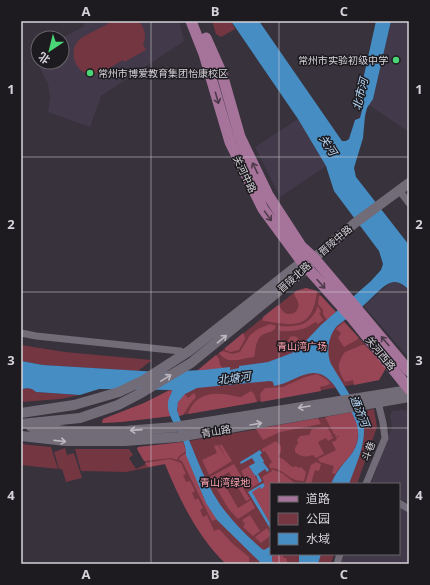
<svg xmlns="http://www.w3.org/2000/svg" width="430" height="585" viewBox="0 0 430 585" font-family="'Open Sans','Noto Sans SC',sans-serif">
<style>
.built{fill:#423a4a}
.green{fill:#743641}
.forest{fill:#984656}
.water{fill:#468dc4}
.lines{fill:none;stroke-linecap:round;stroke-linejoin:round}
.street{stroke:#716c77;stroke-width:7}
.secondary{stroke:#716c77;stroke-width:10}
.primary{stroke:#a6749a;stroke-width:11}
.oneway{stroke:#4d3a4a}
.oneway2{stroke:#bcb8c0}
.grid{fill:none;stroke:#d5d2d9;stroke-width:1;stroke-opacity:0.55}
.poi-dot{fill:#4ad677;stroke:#1d1b1f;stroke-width:1.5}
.labels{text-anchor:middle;stroke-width:3;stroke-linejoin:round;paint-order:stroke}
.poi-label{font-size:10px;fill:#d5d2d9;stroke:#1d1b1f;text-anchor:end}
.street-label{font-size:10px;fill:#d5d2d9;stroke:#1d1b1f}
.park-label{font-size:10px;fill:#ffa1af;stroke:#1d1b1f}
.water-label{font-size:11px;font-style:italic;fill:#b8dbfa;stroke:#1d1b1f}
.neatline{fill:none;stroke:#d5d2d9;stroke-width:1.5}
.grid-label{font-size:13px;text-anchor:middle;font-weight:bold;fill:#d5d2d9}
</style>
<rect width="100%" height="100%" fill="#37323c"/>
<path class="built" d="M 82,21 L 179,21 L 184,41 L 101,96 L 90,127 L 48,112 L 50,97 L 48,84 L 33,54 L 38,51 L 38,62 L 62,62 L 62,38 L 84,26 Z
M 391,21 L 409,21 L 409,132 L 369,105 L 373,99 Z
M 298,119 L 326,166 L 280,197 L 255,147 Z
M 397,282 L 402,284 L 409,290 L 409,358 L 364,306 L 390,283 Z
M 402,410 L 409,411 L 409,503 L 399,498 L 399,484 L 371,484 L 392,427 L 390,416 L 392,411 Z
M 399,506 L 405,509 L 409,517 L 409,564 L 341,564 L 344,554 L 399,554 Z"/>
<path class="green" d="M 113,21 L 138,21 C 145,27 147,37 143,45 L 146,50 L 124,62 L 123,60 C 114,65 102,74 91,74 C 76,74 68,52 78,41 C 84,35 105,26 113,21 Z
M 212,21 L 231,21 L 235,29 L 221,37 L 216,34 Z
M 306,288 L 317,291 L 386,368 L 379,380 L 188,414 L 121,422 L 102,423 L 103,419 L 144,403 L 179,385 L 296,291 Z
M 21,345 L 65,352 L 152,360 L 138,371 L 43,365 L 21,361 Z
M 28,388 L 32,388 L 36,392 L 80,395 L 60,399 L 21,402 L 21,389 Z
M 374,409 L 377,427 L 357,484 L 271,484 L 271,554 L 334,554 L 331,564 L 226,564 C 197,536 180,500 165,464 L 126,472 L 81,471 L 75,449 L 129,449 L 133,455 L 129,458 L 136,469 L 146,464 L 137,449 L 138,447 L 183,442 Z
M 21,444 L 51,447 L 58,469 L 21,465 Z
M 65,448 L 67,455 L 74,453 L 82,478 L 66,482 L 62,469 L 59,469 L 54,452 Z"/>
<path class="forest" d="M 306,288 L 317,291 C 314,316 306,328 279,323 C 273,323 269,321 263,321 L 263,317 L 278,305 C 284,311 283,316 294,313 C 302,306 298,302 294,294 L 296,291 Z
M 319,296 L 321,296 L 336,312 L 327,320 L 323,314 L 323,310 L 318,304 Z
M 318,306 L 321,312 L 319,313 L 323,320 L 318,324 L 315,322 C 305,330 293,332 280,331 L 279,329 L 279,326 C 298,327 310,326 318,306 Z
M 344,322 L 358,337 L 358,339 L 344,347 L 338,338 L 341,333 L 336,329 Z
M 270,324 L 276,326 C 274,334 265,331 260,337 C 255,343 256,350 254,357 C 241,358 228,366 219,353 L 223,351 L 232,354 L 240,352 L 250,335 L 258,329 Z
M 243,333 L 244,334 L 245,339 L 239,350 L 231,352 L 225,350 L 225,348 Z
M 292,336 L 297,337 L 300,342 L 292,349 L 290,348 L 288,343 L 289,338 Z
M 362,345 L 365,345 L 386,368 L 379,380 L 354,385 L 353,380 L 345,382 C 338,371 336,364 345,352 Z
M 216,355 L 219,359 L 220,365 L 223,368 L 197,371 Z
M 317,374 L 326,379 L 330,383 L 328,385 L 320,387 L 321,391 L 261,402 L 260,394 L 265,388 L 283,387 L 305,377 Z
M 172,390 C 170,399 168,406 171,416 L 121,422 L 102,423 L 103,419 L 144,403 L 168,391 Z
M 251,391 L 254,394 L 257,402 L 188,414 C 193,398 206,392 223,394 C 229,394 235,397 241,397 Z
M 194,393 L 196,397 L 190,404 L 183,415 L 179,416 C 176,406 177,400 185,394 L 188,398 Z
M 352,412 C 361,426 360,444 349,457 C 344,463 339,467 335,474 L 332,473 L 334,466 L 320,462 L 318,459 L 336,450 L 332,442 L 337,440 L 336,438 L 341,435 L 336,437 L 335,435 L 336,434 L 334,434 L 325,417 Z
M 318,418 L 321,424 L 280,432 L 263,440 L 256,429 Z
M 327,427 L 332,435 L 330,437 L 332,436 L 333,438 L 328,441 L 326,438 L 318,442 L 324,454 L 316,458 L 313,455 C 305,457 303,458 295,452 L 295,448 L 298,443 L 297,440 L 300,436 L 309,435 L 312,429 Z
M 276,441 L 281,446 L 281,452 L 278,457 L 283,459 L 292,467 L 296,466 L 299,468 L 301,467 L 306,472 L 304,481 C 286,481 287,469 270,468 L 269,465 L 272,462 L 265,451 L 263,452 L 262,449 Z
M 183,442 L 186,451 L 179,456 L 177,460 L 171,458 L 144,461 L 137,449 L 138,447 Z
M 218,445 L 226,458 L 219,445 L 222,445 L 232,461 L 209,475 L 202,460 L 217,453 L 214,446 Z
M 186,453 L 206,503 L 217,519 L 212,521 L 182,461 L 179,460 L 180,457 Z
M 170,459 L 181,463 L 186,474 L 183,475 L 186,482 L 190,481 L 195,491 L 192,493 L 195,500 L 198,498 L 203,508 L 200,510 L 203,517 L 207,515 L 214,531 L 219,529 L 233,544 L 249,557 L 249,564 L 226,564 C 197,536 180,500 165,464 L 148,467 L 145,463 Z
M 316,462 L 321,464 L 319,471 L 315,470 L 311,484 L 305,484 L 311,465 Z
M 234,464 L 247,486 L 243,488 L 250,499 L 246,501 L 229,472 L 220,477 L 238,508 L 251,500 L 255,508 L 238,519 L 228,508 L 210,477 Z
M 249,466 L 259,483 L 251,488 L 241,471 Z
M 271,469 L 282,473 L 296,484 L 271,484 L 271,525 L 251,492 L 260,487 L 265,487 L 263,483 L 264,482 L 262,477 L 272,471 Z
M 250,515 L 260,531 L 253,536 L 243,527 L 245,524 L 242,520 Z
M 267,528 L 271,535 L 261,543 L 255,537 Z
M 274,554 L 282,554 L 284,558 L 286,558 L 288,564 C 281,564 266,566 274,554 Z"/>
<path class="water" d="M 231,21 L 259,21 L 342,141 L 346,141 L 349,139 L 355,120 L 360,118 L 363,106 L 359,98 L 376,21 L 391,21 L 373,99 L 367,108 L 365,116 L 363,138 L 354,168 L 356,177 L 409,245 L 409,290 C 404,285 398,280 390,283 C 382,286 371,299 364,305 C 356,313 345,319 337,326 C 328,336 326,353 331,364 L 362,415 C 369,438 357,462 349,484 L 331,484 C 337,470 341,467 350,456 C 368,433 353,413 339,393 C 334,384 326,373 314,373 C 301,373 288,384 274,386 L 273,382 L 270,381 L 197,388 L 185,394 L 178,402 L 177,410 L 180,419 C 194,449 204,484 225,511 C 236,525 248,537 262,549 L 264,550 L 271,546 L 271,554 L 274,554 L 272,557 L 272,561 L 275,564 L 262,564 L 217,520 L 206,503 L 186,455 C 187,436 166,421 168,402 C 169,397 172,393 172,390 L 99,389 L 80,395 L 36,392 C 31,387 28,388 21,389 L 21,361 L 43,365 L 159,372 L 203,370 L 230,367 L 230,370 L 239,368 L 239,366 L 268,362 L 292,353 L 299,348 L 321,325 L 371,281 L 381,270 L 383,264 L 379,251 L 334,191 L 326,166 L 298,119 Z
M 260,450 L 262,453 L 260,455 L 264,461 L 263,462 L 269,470 L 267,472 L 265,469 L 258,474 L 262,481 L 259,483 L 256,475 L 255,476 L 249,466 L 255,463 L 252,458 L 241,464 L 240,462 Z
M 263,483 L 265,486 L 261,489 L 260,487 L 252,492 L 271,525 L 271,530 L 248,492 Z
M 299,554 L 321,554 L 318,564 L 299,564 Z"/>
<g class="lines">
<path class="street" d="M 399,190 L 409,203
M 21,333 L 36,336 L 180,351
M 366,484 L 385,438 L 383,423 L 378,402
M 399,503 L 409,509
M 337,564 L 340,554"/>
<path class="secondary" d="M 21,413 L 74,405 L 119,392 L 144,380 L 189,351 L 302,262 L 310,260
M 21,424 L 80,418 L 118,405 L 141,393 L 191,363 L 307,268 L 314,258 L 355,223 L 409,183
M 31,427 L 66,431 L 125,431 L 175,427 L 409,390
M 21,436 L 66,441 L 125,441 L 178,437 L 409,397"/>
<path class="primary" d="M 191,21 L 204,54 L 230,142 L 263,209 L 302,262 L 352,318 L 409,389
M 206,38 L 222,74 L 240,137 L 268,195 L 301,246 L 314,258 L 348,298 L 409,371"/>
</g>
<defs><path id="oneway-shaft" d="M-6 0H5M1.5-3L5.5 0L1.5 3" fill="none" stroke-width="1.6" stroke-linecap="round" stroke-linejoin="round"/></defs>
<g class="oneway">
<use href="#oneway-shaft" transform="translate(217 98) rotate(74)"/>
<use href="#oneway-shaft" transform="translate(255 168) rotate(-115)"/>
<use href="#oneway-shaft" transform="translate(268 216) rotate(54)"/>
<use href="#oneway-shaft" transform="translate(321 284) rotate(48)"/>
<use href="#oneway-shaft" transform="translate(385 341) rotate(-130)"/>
</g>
<g class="oneway2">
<use href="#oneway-shaft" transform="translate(222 339) rotate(-40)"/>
<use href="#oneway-shaft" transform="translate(166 378) rotate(-31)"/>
<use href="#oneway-shaft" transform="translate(304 407) rotate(171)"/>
<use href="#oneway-shaft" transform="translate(256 424) rotate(-10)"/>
<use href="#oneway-shaft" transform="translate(136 430) rotate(176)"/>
<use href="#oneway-shaft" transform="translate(60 441) rotate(6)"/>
</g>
<path class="grid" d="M 151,21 L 151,564M 279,21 L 279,484M 21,157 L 409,157M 21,292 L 409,292M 21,428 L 409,428M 279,554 L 279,564"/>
<g class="poi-dot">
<circle cx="396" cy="60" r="4"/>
<circle cx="90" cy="73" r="4"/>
</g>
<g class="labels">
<g class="poi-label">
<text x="388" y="64">常州市实验初级中学</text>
<text x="98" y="77" text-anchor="start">常州市博爱教育集团怡康校区</text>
</g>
<g class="street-label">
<text transform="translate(245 174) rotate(64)" y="4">关河中路</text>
<text transform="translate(335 240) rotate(-41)" y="4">晋陵中路</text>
<text transform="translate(294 277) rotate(-42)" y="4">晋陵北路</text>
<text transform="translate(381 353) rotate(51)" y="4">关河西路</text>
<text transform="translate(216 431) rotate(-10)" y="4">青山路</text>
<text transform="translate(368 451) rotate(-68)" y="4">斗巷</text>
</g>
<g class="park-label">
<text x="302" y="350">青山湾广场</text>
<text x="225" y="486">青山湾绿地</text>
</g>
<g class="water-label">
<text transform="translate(360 94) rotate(-76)" y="4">北市河</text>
<text transform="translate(328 145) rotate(57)" y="4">关河</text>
<text transform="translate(234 378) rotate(-7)" y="4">北塘河</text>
<text transform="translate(360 411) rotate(68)" y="4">通济河</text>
</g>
</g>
<rect width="430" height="585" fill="none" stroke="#1d1b1f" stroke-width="44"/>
<rect x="270" y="483" width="130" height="72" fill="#1d1b1f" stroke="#676469"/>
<rect x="278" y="496" width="20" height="6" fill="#a6749a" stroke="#676469"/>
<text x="306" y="503" font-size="12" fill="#d5d2d9">道路</text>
<rect x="278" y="513" width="20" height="12" fill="#743641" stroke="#676469"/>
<text x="306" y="523" font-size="12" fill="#d5d2d9">公园</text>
<rect x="278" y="533" width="20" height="12" fill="#468dc4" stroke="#676469"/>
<text x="306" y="543" font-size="12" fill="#d5d2d9">水域</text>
<g transform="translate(50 50) rotate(215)"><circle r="19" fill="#1d1b1f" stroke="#676469"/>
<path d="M0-3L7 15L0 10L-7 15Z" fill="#4ad677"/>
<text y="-6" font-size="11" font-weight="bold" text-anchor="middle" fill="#d5d2d9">北</text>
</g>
<rect x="22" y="22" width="386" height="541" class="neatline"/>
<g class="grid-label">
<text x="86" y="16">A</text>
<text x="215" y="16">B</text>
<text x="344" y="16">C</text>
<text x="11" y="94">1</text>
<text x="419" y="94">1</text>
<text x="11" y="229">2</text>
<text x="419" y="229">2</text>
<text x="11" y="365">3</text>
<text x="419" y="365">3</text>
<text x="11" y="500">4</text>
<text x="419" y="500">4</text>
<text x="86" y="579">A</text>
<text x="215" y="579">B</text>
<text x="344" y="579">C</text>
</g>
</svg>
